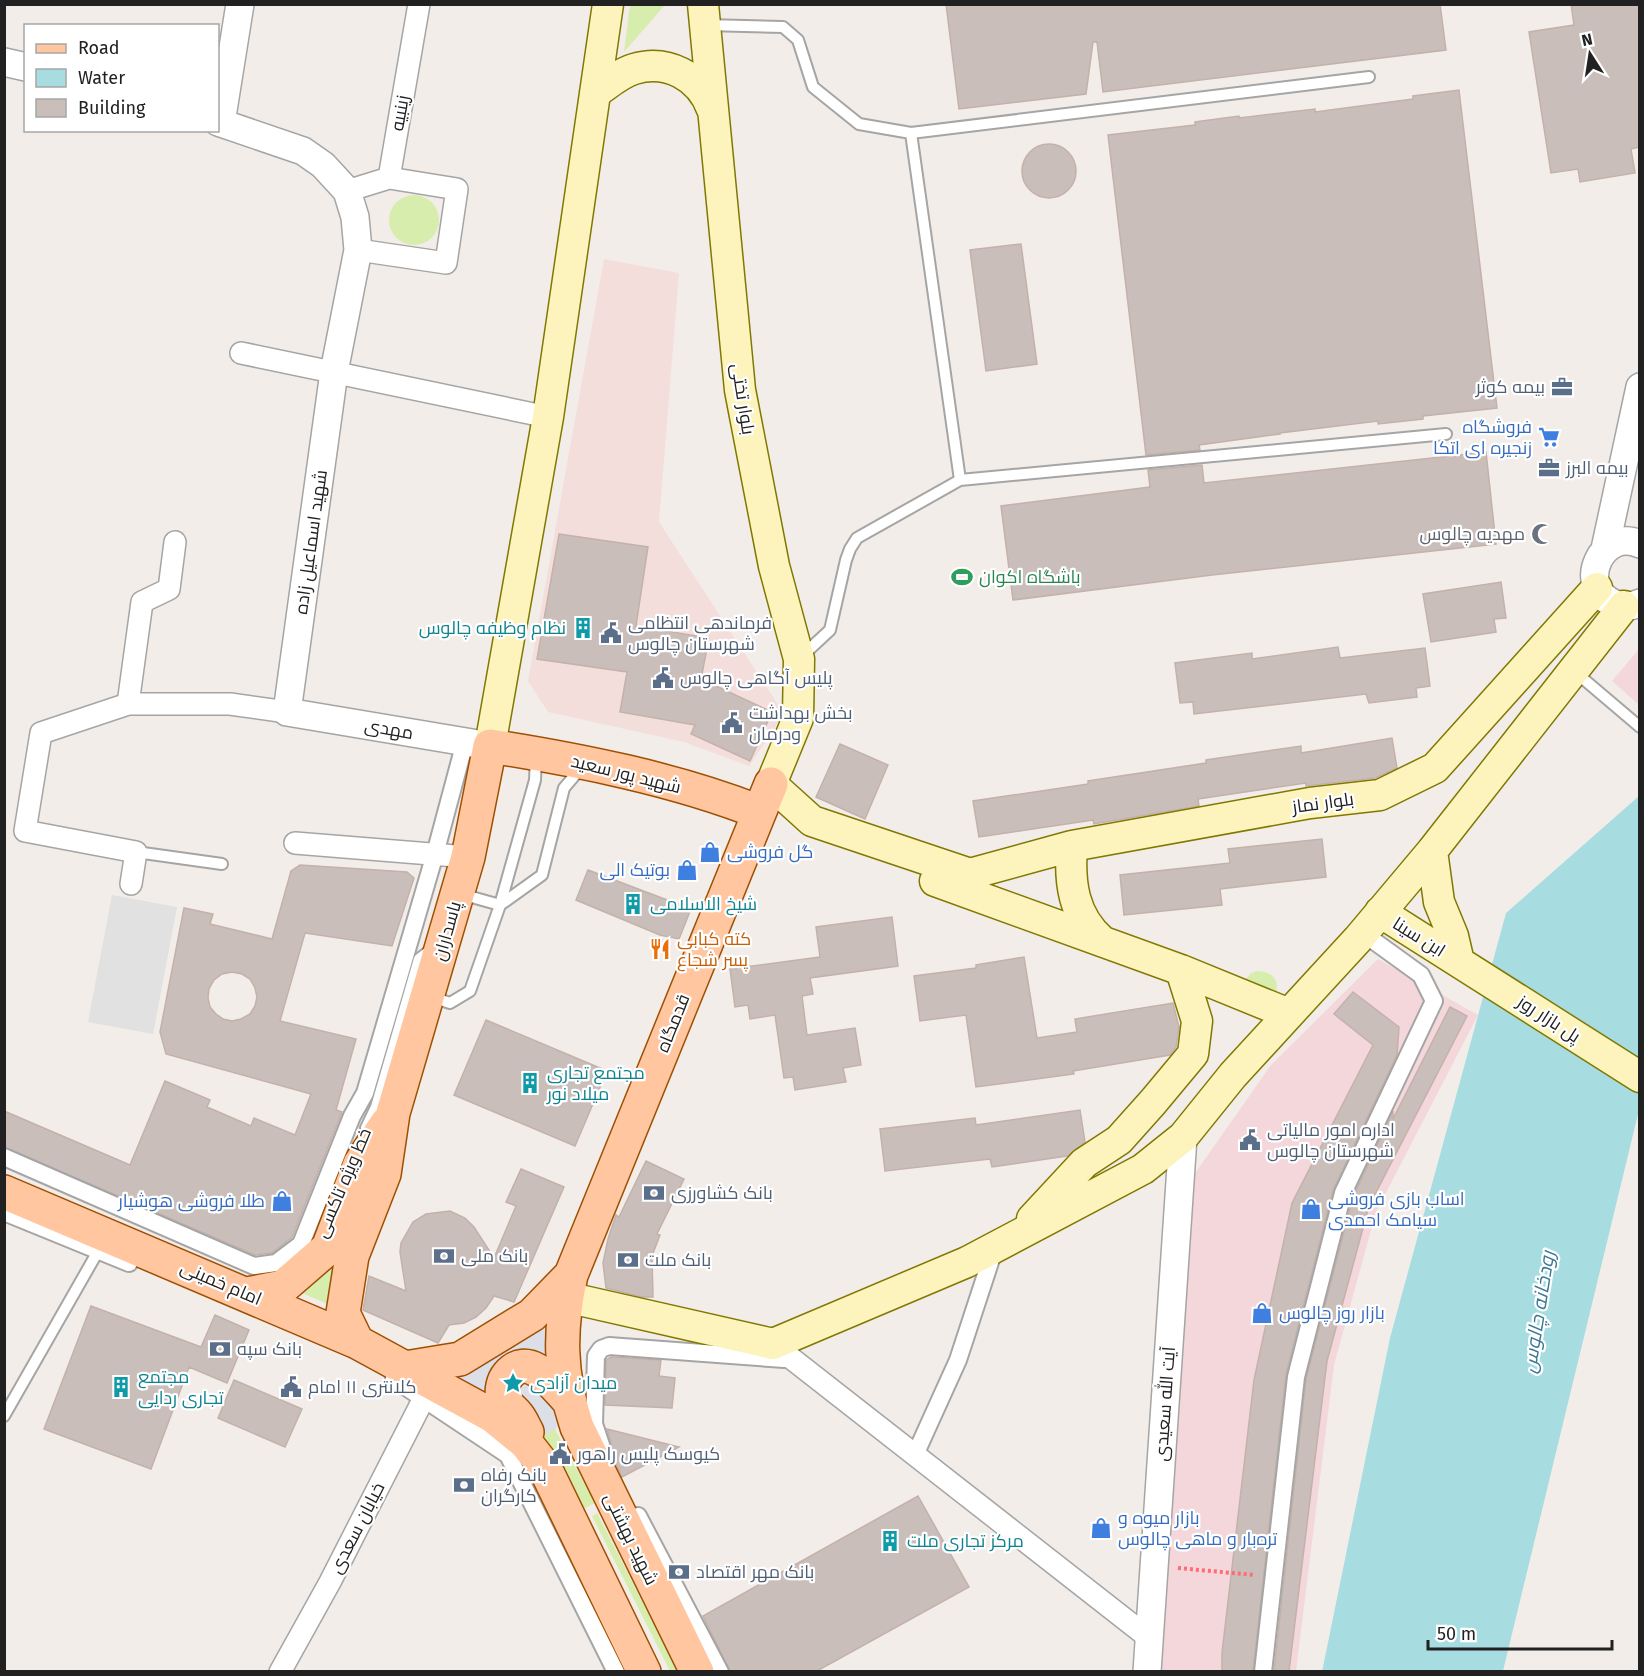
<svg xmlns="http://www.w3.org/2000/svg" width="1644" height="1676" viewBox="0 0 1644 1676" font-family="'Fira Sans',Cairo,sans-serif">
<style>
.commercial{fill:#f3d7db}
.military{fill:#f4dedb;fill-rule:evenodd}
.grass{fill:#d7edad}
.parking{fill:#e1e1e1}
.plaza{fill:#dcdee8}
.water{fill:#a7dde1}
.building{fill:#cabebb;stroke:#c4b1a9;stroke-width:1.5;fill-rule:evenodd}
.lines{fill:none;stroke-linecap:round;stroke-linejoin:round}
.service-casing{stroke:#a5a5a5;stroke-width:14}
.pedestrian-casing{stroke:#a5a5a5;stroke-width:20}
.minor-casing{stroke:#a5a5a5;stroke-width:24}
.tertiary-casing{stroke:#a5a5a5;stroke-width:30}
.secondary-casing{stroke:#807800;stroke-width:33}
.primary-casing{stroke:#9f4f00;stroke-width:36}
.path{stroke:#ff6c76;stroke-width:4;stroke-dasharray:3 3;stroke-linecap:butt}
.service{stroke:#fff;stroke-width:10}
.pedestrian{stroke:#fff;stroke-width:16}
.minor{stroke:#fff;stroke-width:21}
.tertiary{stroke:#fff;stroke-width:27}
.secondary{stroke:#fcf4bc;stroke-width:30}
.primary{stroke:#ffc6a0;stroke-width:33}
.labels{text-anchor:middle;stroke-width:4.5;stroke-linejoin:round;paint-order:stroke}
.street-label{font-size:18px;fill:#212121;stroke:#fff}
.service-label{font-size:18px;fill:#4e5e75;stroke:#fff;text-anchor:start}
.shop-label{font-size:18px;fill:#366cbe;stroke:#fff;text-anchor:start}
.worship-label{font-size:18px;fill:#5b616d;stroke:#fff;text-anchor:end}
.leisure-label{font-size:18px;fill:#27864d;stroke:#fff;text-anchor:start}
.culture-label{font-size:18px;fill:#0d838f;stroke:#fff;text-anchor:start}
.food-label{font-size:18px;fill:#c56008;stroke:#fff;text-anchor:start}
.water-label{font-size:20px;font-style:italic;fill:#3d7895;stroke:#fff}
</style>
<rect width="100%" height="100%" fill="#f2ede8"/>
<path class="commercial" d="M 1639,649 L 1639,705 L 1612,681 Z
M 1378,959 L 1478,1015 L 1376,1212 L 1334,1365 L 1296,1671 L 1156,1672 L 1191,1179 L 1271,1065 Z"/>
<path class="military" d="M 604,259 L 679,273 L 659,522 L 784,714 L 749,766 L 684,742 L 548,712 L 528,681 ZM 648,547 L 640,597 L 617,671 L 538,659 ZM 637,626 L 708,638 L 693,724 L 621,712 L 626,682 L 624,668 L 631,659 ZM 714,685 L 772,712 L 749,761 L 692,734 Z"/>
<path class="grass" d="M 630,4 L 665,5 L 624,52 L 630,5 Z
M389 220a25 25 0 1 1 50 0a25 25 0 1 1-50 0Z
M 1257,971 C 1272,971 1281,981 1275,996 L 1244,981 L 1251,973 Z
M 334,1264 L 332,1306 L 302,1293 Z
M 550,1414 L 557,1433 L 595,1503 L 583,1509 L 535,1425 Z
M 597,1513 L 678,1671 L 670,1671 L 592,1516 Z"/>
<path class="parking" d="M 112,895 L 177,907 L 153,1034 L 88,1022 Z"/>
<path class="plaza" d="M 534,1308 L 566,1323 L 578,1414 L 524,1448 L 455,1399 L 452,1357 Z"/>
<path class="water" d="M 1639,796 L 1639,1110 L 1503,1671 L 1322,1672 L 1390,1338 L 1506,913 Z"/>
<path class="building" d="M 946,4 L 1440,4 L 1446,50 L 1103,92 L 1097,42 L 1093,42 L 1086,94 L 959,109 Z
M 1571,4 L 1640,4 L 1640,147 L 1631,149 L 1635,173 L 1580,182 L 1578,169 L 1551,173 L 1529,32 L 1574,25 Z
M 1459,90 L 1497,408 L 1423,416 L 1423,419 L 1378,424 L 1378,421 L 1280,433 L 1280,434 L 1199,445 L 1200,450 L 1146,455 L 1108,135 L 1195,125 L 1195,122 L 1239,116 L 1239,118 L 1315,109 L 1315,112 L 1413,99 L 1413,96 Z
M1022 171a27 27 0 1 1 54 0a27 27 0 1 1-54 0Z
M 1021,244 L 1037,364 L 986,371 L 970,250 Z
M 1486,452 L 1496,544 L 1212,575 L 1013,600 L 1001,506 L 1150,487 L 1148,470 L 1202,465 L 1204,483 Z
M 559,534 L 648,547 L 636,626 L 709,638 L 701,679 L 772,712 L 750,761 L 691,734 L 695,725 L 620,712 L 627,672 L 537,659 Z
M 1501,582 L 1506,618 L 1494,619 L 1496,632 L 1431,642 L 1423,594 Z
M 1338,647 L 1340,658 L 1425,648 L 1430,686 L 1416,688 L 1417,697 L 1369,703 L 1366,694 L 1194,714 L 1193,702 L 1180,703 L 1175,663 L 1252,653 L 1252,659 Z
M 1392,738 L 1397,768 L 1375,778 L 1306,786 L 1306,783 L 1198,799 L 1199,806 L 1123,819 L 1094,824 L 1093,820 L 979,837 L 973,801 L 1088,784 L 1088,781 L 1206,763 L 1206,760 L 1301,746 L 1301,753 Z
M 840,744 L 888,765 L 865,819 L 816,797 Z
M 1322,839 L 1326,877 L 1220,889 L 1222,905 L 1124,915 L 1120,875 L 1230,863 L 1228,849 Z
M 300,865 L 407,872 L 414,878 L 392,946 L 305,933 L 280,1021 L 356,1039 L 336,1110 L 342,1112 L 292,1237 L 272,1253 L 255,1255 L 4,1147 L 4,1111 L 130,1165 L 165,1081 L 210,1100 L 207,1107 L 251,1126 L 254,1118 L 295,1135 L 311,1094 L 166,1054 L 160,1032 L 184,908 L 213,914 L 210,924 L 272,939 L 291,871 ZM 232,972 L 242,974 L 250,979 L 255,988 L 257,997 L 255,1006 L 250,1014 L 241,1019 L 232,1021 L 223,1019 L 216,1014 L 210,1007 L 208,998 L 209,989 L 214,980 L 222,974 Z
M 588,870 L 691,909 L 679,939 L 660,935 L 576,900 Z
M 892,917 L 898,966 L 810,978 L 813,994 L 802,996 L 807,1035 L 855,1028 L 861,1065 L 843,1068 L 846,1082 L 795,1090 L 793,1077 L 784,1078 L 775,1015 L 750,1019 L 748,1005 L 735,1007 L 730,969 L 820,957 L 816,927 Z
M 1024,957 L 1037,1038 L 1077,1032 L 1075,1019 L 1173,1003 L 1179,1027 L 1176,1047 L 1170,1055 L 1073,1071 L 1074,1074 L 976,1087 L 966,1015 L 920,1021 L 914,976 L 976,968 L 976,965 Z
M 1353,992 L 1399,1027 L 1397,1055 L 1333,1190 L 1286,1374 L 1253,1671 L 1222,1671 L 1222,1653 L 1254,1380 L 1292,1203 L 1373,1045 L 1334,1014 Z
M 1450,1007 L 1467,1016 L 1369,1206 L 1327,1361 L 1289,1671 L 1274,1671 L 1306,1379 L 1353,1197 L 1393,1111 L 1393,1119 Z
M 486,1020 L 607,1071 L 575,1146 L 454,1095 Z
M 1080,1110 L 1085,1142 L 1067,1156 L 992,1167 L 990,1159 L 885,1171 L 880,1129 L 975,1118 L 976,1125 Z
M 646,1161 L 684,1179 L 657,1234 L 660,1235 L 652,1256 L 653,1297 L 642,1297 L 606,1288 L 603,1263 L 608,1239 L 616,1215 L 619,1217 Z
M 521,1169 L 564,1187 L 514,1302 L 494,1296 L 486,1308 L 476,1317 L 464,1323 L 449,1325 L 438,1343 L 363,1310 L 369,1276 L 406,1291 L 400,1252 L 401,1243 L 413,1222 L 426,1214 L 450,1211 L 465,1218 L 474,1227 L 494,1258 L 516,1206 L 506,1202 Z
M 91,1306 L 201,1347 L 215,1315 L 249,1330 L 227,1383 L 189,1367 L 151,1469 L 44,1429 Z
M 611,1357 L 661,1360 L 659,1376 L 675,1378 L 672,1408 L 605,1405 L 606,1360 Z
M 234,1380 L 302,1409 L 285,1447 L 218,1418 Z
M 607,1429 L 679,1447 L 622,1477 L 610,1451 L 611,1442 Z
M 918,1496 L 969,1587 L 817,1671 L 730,1671 L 703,1616 Z"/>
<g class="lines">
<defs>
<path id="service" d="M 706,25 L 783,27 L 798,40 L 813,87 L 859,124 L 911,133 L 1369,77
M 911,133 L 960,480
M 802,656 L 830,630 L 846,560 L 850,549 L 857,538 L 960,480 L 1446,434
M 1574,671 L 1640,727
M 136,852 L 222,864
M 461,894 L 500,905 L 535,780 L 536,758
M 433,995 L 435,998 L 450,1003 L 470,991 L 500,905 L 542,875 L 564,788 L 581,768
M 366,1128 L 376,1107 L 419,959 L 432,949
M 4,1416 L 101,1246"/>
<path id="pedestrian" d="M 4,1157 L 254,1266 L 276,1263 L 301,1244 L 352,1116 L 365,1093 L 435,854 L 465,742
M 4,1212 L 129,1263
M 394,1379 L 508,1455 L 616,1672
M 601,1445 L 594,1424 L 596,1356 L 601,1349 L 609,1346 L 784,1359
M 915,1455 L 958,1360 L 995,1247
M 638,1516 L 720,1672
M 1263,1672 L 1296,1377 L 1343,1193 L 1434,1001 L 1421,975 L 1363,933"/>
<path id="minor" d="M 347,191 L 389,178 L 419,4
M 358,250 L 446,263 L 457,189 L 389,178
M 241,353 L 548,417
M 128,704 L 142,602 L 169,589 L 175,542
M 295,843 L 468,857
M 131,884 L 136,852 L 25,831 L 41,733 L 128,704 L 230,704 L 287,712
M 773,1344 L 1149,1638
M 280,1672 L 330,1582 L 424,1398 L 434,1383"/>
<path id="tertiary" d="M 4,62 L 26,67
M 218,122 L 303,151 L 323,165 L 347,191 L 355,217 L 358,250 L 334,372 L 287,712 L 490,746
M 221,123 L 240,4
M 1640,544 C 1602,527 1575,586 1613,603 C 1622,607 1631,607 1640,603
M 1605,549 L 1640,387
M 1147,1672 L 1183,1137"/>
<path id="secondary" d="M 703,4 L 740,390 L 774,566 L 799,659 L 798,718 L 771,784 L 812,821 L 970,874 L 1072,846 L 1310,803 L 1380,795 L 1435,768 L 1597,588
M 595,93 C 607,85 620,73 634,69 C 667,59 700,76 712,109
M 490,746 L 548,417 L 608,4
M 1072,846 C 1069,882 1073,916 1102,941
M 1432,851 L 1439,902 L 1453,936 L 1459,962
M 935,881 L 1181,970 L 1289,1014
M 1380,912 L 1640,1077
M 1032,1219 L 1084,1163 L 1119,1140 L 1153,1102 L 1193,1054 L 1197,1021 L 1181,970
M 566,1297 L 773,1344 L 967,1262 L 1143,1169 L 1183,1137 L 1233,1075 L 1358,939 L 1432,851 L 1624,606"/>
<path id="primary" d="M 4,1192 L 357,1342 L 493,1416 L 526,1443 L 544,1466 L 644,1672
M 247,1294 L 283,1287 L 328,1248 L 360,1164 L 387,1123
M 357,1342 L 343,1313 L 352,1256 L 384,1174 L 393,1113 L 468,857 L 490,746 C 580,760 675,779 759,812
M 405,1368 L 460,1359 L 532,1315 L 571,1275
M 527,1432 C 524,1427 522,1421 518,1416 C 513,1409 506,1406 503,1398 C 501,1390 503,1381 508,1375 C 529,1350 554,1385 568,1400
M 697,1672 L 577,1427 C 559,1373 559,1330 571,1275 L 771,784"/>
</defs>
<use href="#service" class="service-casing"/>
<use href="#pedestrian" class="pedestrian-casing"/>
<use href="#minor" class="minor-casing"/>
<use href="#tertiary" class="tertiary-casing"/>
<use href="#secondary" class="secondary-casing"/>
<use href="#primary" class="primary-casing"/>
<path class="path" d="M 1178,1568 L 1254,1575"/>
<use href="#service" class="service"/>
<use href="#pedestrian" class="pedestrian"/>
<use href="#minor" class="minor"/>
<use href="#tertiary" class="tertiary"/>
<use href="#secondary" class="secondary"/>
<use href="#primary" class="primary"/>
</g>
<defs>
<symbol id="office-bare" viewBox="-9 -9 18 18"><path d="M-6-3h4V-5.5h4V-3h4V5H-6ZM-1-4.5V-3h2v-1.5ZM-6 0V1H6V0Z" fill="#5c6f8a" stroke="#fff" stroke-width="2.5" paint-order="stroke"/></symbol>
<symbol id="supermarket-bare" viewBox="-9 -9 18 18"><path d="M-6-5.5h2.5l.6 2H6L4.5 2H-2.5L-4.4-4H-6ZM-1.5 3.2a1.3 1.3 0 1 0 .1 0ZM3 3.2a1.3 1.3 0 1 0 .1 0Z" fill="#3f7fe0" stroke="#fff" stroke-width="2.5" paint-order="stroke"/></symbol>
<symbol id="mosque-bare" viewBox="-9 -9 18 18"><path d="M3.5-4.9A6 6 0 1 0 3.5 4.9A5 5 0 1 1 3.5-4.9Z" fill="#6b7280" stroke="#fff" stroke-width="2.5" paint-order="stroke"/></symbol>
<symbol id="stadium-bare" viewBox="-9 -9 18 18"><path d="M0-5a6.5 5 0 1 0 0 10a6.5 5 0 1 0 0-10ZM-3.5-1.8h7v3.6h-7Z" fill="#2e9e5b" stroke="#fff" stroke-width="2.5" paint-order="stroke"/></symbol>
<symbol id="building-bare" viewBox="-9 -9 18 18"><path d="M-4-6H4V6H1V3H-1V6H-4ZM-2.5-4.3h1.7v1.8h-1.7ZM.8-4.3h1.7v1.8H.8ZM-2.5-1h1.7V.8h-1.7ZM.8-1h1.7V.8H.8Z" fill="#0f9aa8" stroke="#fff" stroke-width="2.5" paint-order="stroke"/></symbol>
<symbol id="civic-bare" viewBox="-9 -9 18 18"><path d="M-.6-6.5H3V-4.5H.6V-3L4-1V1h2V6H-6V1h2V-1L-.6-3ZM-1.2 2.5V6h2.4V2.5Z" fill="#5c6f8a" stroke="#fff" stroke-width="2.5" paint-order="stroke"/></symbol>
<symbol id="shop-bare" viewBox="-9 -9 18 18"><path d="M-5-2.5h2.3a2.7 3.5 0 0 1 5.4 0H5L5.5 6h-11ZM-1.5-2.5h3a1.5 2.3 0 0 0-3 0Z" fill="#3f7fe0" stroke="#fff" stroke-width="2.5" paint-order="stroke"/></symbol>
<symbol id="restaurant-bare" viewBox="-9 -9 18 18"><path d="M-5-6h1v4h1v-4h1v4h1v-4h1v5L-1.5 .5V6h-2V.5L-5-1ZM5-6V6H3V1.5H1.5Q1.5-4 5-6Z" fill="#e8710a" stroke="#fff" stroke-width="2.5" paint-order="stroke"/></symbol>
<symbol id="bank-bare" viewBox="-9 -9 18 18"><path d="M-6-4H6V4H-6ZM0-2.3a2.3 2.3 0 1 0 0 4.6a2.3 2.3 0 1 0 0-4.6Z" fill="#5c6f8a" stroke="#fff" stroke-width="2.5" paint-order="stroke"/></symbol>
<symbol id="sight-bare" viewBox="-9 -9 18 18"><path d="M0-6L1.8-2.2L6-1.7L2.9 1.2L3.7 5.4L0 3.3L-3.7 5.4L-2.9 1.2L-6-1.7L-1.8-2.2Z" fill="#0f9aa8" stroke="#fff" stroke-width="2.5" paint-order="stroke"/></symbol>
</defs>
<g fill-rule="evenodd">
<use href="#office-bare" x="1547" y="372" width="30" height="30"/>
<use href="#supermarket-bare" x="1534" y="422" width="30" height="30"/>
<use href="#office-bare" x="1534" y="453" width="30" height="30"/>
<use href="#mosque-bare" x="1527" y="519" width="30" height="30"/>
<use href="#stadium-bare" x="947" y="562" width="30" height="30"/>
<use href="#building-bare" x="568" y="613" width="30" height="30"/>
<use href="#civic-bare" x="596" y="618" width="30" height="30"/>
<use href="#civic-bare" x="648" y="663" width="30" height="30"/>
<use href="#civic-bare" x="717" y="708" width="30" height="30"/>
<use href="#shop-bare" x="695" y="837" width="30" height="30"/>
<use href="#shop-bare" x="672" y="855" width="30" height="30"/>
<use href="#building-bare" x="618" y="889" width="30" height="30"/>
<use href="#restaurant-bare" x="645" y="934" width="30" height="30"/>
<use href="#building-bare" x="515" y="1068" width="30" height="30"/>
<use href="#civic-bare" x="1235" y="1125" width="30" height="30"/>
<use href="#bank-bare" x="639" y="1178" width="30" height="30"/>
<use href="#shop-bare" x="267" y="1186" width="30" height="30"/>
<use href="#shop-bare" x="1296" y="1194" width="30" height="30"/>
<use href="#bank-bare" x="429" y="1241" width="30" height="30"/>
<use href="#bank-bare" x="613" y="1245" width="30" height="30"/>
<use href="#shop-bare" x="1247" y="1298" width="30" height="30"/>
<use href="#bank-bare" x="205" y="1334" width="30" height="30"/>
<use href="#sight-bare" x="498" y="1368" width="30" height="30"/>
<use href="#building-bare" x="106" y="1372" width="30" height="30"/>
<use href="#civic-bare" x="276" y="1372" width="30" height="30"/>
<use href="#civic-bare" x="545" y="1439" width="30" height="30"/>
<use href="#bank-bare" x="449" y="1470" width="30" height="30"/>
<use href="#shop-bare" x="1086" y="1513" width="30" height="30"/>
<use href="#building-bare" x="875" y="1526" width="30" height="30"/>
<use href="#bank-bare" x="664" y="1557" width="30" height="30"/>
</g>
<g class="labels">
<g class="street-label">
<text transform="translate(400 113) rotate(-80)" y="6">زینبیه</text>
<text transform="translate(743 399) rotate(81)" y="6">بلوار تختی</text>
<text transform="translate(311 542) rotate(-82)" y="6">شهید اسماعیل زاده</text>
<text transform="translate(389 729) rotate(10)" y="6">مهدی</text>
<text transform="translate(626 774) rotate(14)" y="6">شهید پور سعید</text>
<text transform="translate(1323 803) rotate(-8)" y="6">بلوار نماز</text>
<text transform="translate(447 931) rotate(-74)" y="6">پاسداران</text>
<text transform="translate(1419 937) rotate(32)" y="6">ابن سینا</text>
<text transform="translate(1549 1019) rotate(33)" y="6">پل بازار روز</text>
<text transform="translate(673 1023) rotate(-68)" y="6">قدمگاه</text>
<text transform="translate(343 1183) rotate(-67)" y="6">خط ویژه تاکسی</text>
<text transform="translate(221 1283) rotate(23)" y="6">امام خمینی</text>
<text transform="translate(1165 1404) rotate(-86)" y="6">آیت الله سعیدی</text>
<text transform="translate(357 1528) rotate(-63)" y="6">خیابان سعدی</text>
<text transform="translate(631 1539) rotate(64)" y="6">شهید بهشتی</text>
</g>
<g class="service-label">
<text x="1545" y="393" text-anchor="end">بیمه کوثر</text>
<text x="1566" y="474">بیمه البرز</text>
<text x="628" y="629">فرماندهی انتظامی<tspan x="628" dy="21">شهرستان چالوس</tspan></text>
<text x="680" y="684">پلیس آگاهی چالوس</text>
<text x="749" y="719">بخش بهداشت<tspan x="749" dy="21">ودرمان</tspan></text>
<text x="1267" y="1136">اداره امور مالیاتی<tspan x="1267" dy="21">شهرستان چالوس</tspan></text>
<text x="671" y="1199">بانک کشاورزی</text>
<text x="461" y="1262">بانک ملی</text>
<text x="645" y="1266">بانک ملت</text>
<text x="237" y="1355">بانک سپه</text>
<text x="308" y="1393">کلانتری ۱۱ امام</text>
<text x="577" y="1460">کیوسک پلیس راهور</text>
<text x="481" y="1481">بانک رفاه<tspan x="481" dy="21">کارگران</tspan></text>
<text x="696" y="1578">بانک مهر اقتصاد</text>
</g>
<g class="shop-label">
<text x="1532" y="433" text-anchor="end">فروشگاه<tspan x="1532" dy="21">زنجیره ای اتکا</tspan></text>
<text x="727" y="858">گل فروشی</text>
<text x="670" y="876" text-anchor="end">بوتیک الی</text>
<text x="1328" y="1205">اساب بازی فروشی<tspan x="1328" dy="21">سیامک احمدی</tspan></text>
<text x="265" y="1207" text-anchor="end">طلا فروشی هوشیار</text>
<text x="1279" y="1319">بازار روز چالوس</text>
<text x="1118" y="1524">بازار میوه و<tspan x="1118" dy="21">تره‌بار و ماهی چالوس</tspan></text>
</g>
<g class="worship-label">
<text x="1525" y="540">مهدیه چالوس</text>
</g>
<g class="leisure-label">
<text x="979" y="583">باشگاه اکوان</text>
</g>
<g class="culture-label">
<text x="566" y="634" text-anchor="end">نظام وظیفه چالوس</text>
<text x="650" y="910">شیخ الاسلامی</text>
<text x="547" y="1079">مجتمع تجاری<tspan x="547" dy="21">میلاد نور</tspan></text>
<text x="138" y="1383">مجتمع<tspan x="138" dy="21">تجاری ردایی</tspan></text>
<text x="530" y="1389">میدان آزادی</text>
<text x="907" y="1547">مرکز تجاری ملت</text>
</g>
<g class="food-label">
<text x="677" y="945">کته کبابی<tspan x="677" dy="21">پسر شجاع</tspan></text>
</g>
<g class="water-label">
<text transform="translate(1538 1312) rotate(-81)" y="7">رودخانه چالوس</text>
</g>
</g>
<rect width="1644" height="1676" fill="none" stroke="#212121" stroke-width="12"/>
<rect x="24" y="24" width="195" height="108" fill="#ffffff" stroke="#a6a6a6" stroke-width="1.5"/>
<rect x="36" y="44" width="30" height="9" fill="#ffc6a0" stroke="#a6a6a6" stroke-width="1.5"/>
<text x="78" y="54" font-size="18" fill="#212121">Road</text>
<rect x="36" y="69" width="30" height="18" fill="#a7dde1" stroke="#a6a6a6" stroke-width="1.5"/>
<text x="78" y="84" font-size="18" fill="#212121">Water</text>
<rect x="36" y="99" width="30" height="18" fill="#cabebb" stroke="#a6a6a6" stroke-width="1.5"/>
<text x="78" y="114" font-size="18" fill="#212121">Building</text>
<g transform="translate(1590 54) rotate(348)" stroke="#ffffff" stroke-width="4.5" paint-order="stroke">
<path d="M0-4.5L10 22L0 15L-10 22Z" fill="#212121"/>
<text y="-9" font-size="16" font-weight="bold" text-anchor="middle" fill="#212121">N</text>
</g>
<path d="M1428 1640v9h184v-9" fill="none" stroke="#212121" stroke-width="3"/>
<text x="1437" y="1640" font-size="18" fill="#212121" stroke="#ffffff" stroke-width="4.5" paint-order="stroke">50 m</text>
</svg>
